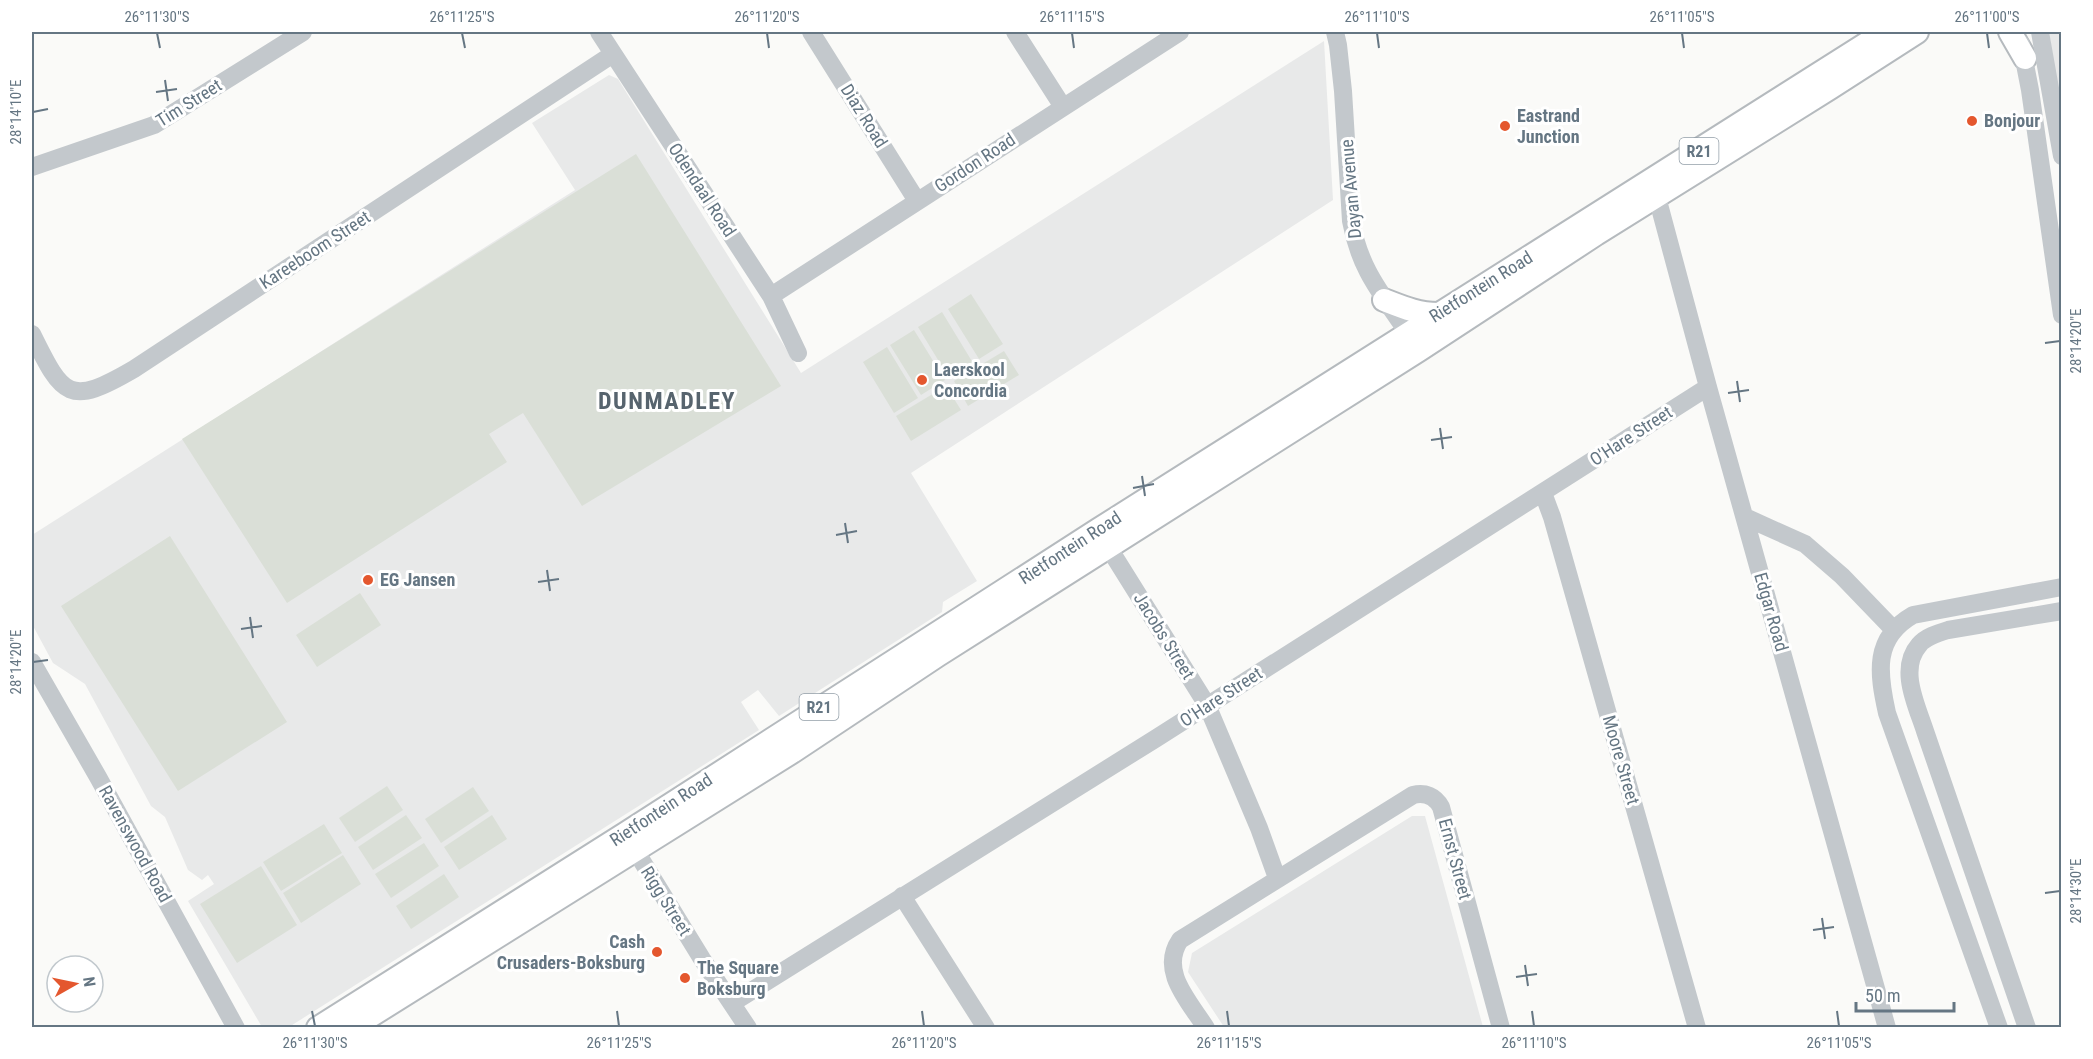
<svg xmlns="http://www.w3.org/2000/svg" width="2093" height="1059" viewBox="0 0 2093 1059" font-family="'Roboto Condensed',sans-serif">
<style>
.built{fill:#e8e9e9}
.park{fill:#dadfd7}
.lines{fill:none;stroke-linecap:round;stroke-linejoin:round}
.major-casing{stroke:#b5babe;stroke-width:26}
.minor{stroke:#c3c8cc;stroke-width:18}
.major{stroke:#fff;stroke-width:22}
.ticks{fill:none;stroke:#657683;stroke-width:2}
.poi-dot{fill:#e4572e;stroke:#fff;stroke-width:2}
.labels{text-anchor:middle;stroke-width:6;stroke-linejoin:round;paint-order:stroke}
.shield{fill:#fff;stroke:#939fa8;stroke-width:1.5}
.shield-label{font-size:16px;font-weight:bold;fill:#657683}
.street-label{font-size:18px;fill:#657683;stroke:#fff}
.poi-label{font-size:18px;font-weight:bold;fill:#657683;stroke:#fff;text-anchor:start}
.district-label{font-size:24px;font-weight:bold;letter-spacing:1.5px;fill:#57646e;stroke:#fff}
.neatline{fill:none;stroke:#657683;stroke-width:2}
.ticks-label{font-size:15px;text-anchor:middle;fill:#657683}
</style>
<rect width="100%" height="100%" fill="#fafaf8"/>
<path class="built" d="M 2049,32 L 2061,32 L 2061,110 Z
M 1324,41 L 1333,200 L 911,473 L 977,581 L 943,602 L 942,612 L 779,716 L 758,690 L 741,702 L 759,730 L 289,1027 L 262,1027 L 188,901 L 214,884 L 208,875 L 202,880 L 188,870 L 165,817 L 151,806 L 85,684 L 53,663 L 32,624 L 32,535 L 575,190 L 532,123 L 609,75 L 618,79 L 801,373 Z
M 1412,816 L 1425,816 L 1483,1027 L 1224,1027 L 1188,972 L 1192,953 Z"/>
<path class="park" d="M 636,154 L 781,386 L 582,506 L 523,413 L 489,434 L 507,462 L 287,603 L 182,439 Z
M 971,294 L 1003,344 L 979,359 L 948,309 Z
M 942,312 L 973,363 L 949,378 L 918,327 Z
M 914,330 L 945,380 L 921,395 L 890,345 Z
M 887,347 L 918,398 L 894,413 L 863,362 Z
M 1004,351 L 1019,375 L 968,406 L 954,381 Z
M 946,386 L 961,410 L 911,441 L 896,416 Z
M 170,536 L 287,722 L 178,791 L 61,606 Z
M 360,593 L 381,625 L 317,667 L 296,635 Z
M 387,786 L 403,810 L 355,842 L 339,818 Z
M 473,787 L 489,811 L 441,843 L 425,819 Z
M 406,815 L 422,838 L 373,870 L 358,847 Z
M 492,815 L 507,839 L 459,870 L 444,847 Z
M 324,824 L 342,853 L 281,891 L 263,862 Z
M 424,843 L 439,866 L 391,898 L 375,874 Z
M 343,855 L 361,884 L 301,923 L 283,893 Z
M 261,866 L 297,925 L 237,963 L 200,904 Z
M 444,874 L 459,897 L 411,929 L 396,906 Z"/>
<g class="lines">
<defs>
<path id="major" d="M 2010,32 L 2025,58
M 1384,300 C 1402,307 1418,314 1438,314
M 318,1028 L 625,834 L 1098,530 L 1885,32
M 351,1028 L 792,752 L 938,655 L 1419,350 L 1596,234 L 1830,88 L 1917,32"/>
</defs>
<use href="#major" class="major-casing"/>
<path class="minor" d="M 599,32 L 771,296 L 798,353
M 811,32 L 917,201
M 1015,32 L 1063,107
M 1335,32 L 1338,45 L 1343,91 L 1351,221 C 1361,276 1387,299 1415,344
M 2040,32 L 2062,156
M 2021,44 L 2030,90 L 2062,315
M 32,167 L 154,125 L 303,32
M 1657,197 L 1708,387 L 1887,1028
M 771,296 L 1180,32
M 32,334 C 63,397 69,407 134,369 L 613,54
M 1543,493 L 1552,517 L 1697,1028
M 1745,517 L 1805,544 L 1842,576 L 1894,630
M 1102,537 L 1207,705 L 1259,828 L 1277,878
M 32,662 L 98,777 L 236,1028
M 629,840 L 702,959 L 748,1028
M 902,896 L 986,1028
M 732,1003 L 1155,739 L 1708,387
M 1206,1028 C 1189,1001 1159,971 1180,940 L 1413,795 C 1425,792 1435,796 1441,807 L 1501,1028
M 1999,1028 L 1887,713 C 1878,673 1873,638 1913,615 L 2062,587
M 2027,1028 L 1925,731 C 1917,706 1898,669 1919,645 C 1925,637 1938,633 1948,630 L 2062,611"/>
<use href="#major" class="major"/>
</g>
<path class="ticks" d="M 157,33 L 160,48M 462,33 L 465,48M 767,33 L 769,48M 1072,33 L 1074,48M 1377,33 L 1379,48M 1682,33 L 1684,48M 1987,33 L 1989,48M 165,80 L 168,101M 156,92 L 177,89M 33,112 L 48,109M 2045,343 L 2060,341M 1737,381 L 1740,402M 1728,393 L 1749,390M 1440,428 L 1443,449M 1431,440 L 1452,437M 1142,476 L 1145,496M 1133,488 L 1154,484M 845,523 L 848,543M 836,535 L 857,531M 547,570 L 550,591M 538,582 L 559,579M 250,617 L 253,638M 241,629 L 262,626M 33,662 L 48,660M 2045,893 L 2060,891M 1822,918 L 1825,939M 1813,930 L 1834,927M 1525,965 L 1528,986M 1516,977 L 1537,974M 312,1011 L 315,1026M 617,1011 L 619,1026M 922,1011 L 924,1026M 1227,1011 L 1229,1026M 1532,1011 L 1534,1026M 1837,1011 L 1839,1026"/>
<g class="poi-dot">
<circle cx="1972" cy="121" r="6"/>
<circle cx="1505" cy="126" r="6"/>
<circle cx="922" cy="380" r="6"/>
<circle cx="368" cy="580" r="6"/>
<circle cx="657" cy="952" r="6"/>
<circle cx="685" cy="978" r="6"/>
</g>
<g class="labels">
<g class="shield">
<rect x="1679.5" y="138" width="39" height="26" rx="4.5"/>
<rect x="799.5" y="694" width="39" height="26" rx="4.5"/>
</g>
<g class="shield-label">
<text x="1699" y="157">R21</text>
<text x="819" y="713">R21</text>
</g>
<g class="street-label">
<text transform="translate(189 103) rotate(-32)" y="6">Tim Street</text>
<text transform="translate(864 116) rotate(58)" y="6">Diaz Road</text>
<text transform="translate(975 163) rotate(-33)" y="6">Gordon Road</text>
<text transform="translate(1351 189) rotate(-95)" y="6">Dayan Avenue</text>
<text transform="translate(702 190) rotate(57)" y="6">Odendaal Road</text>
<text transform="translate(315 250) rotate(-33)" y="6">Kareeboom Street</text>
<text transform="translate(1481 287) rotate(-32)" y="6">Rietfontein Road</text>
<text transform="translate(1631 436) rotate(-33)" y="6">O'Hare Street</text>
<text transform="translate(1070 548) rotate(-33)" y="6">Rietfontein Road</text>
<text transform="translate(1771 612) rotate(74)" y="6">Edgar Road</text>
<text transform="translate(1164 636) rotate(58)" y="6">Jacobs Street</text>
<text transform="translate(1221 697) rotate(-33)" y="6">O'Hare Street</text>
<text transform="translate(1621 760) rotate(74)" y="6">Moore Street</text>
<text transform="translate(661 810) rotate(-33)" y="6">Rietfontein Road</text>
<text transform="translate(135 844) rotate(61)" y="6">Ravenswood Road</text>
<text transform="translate(1455 859) rotate(75)" y="6">Ernst Street</text>
<text transform="translate(666 901) rotate(58)" y="6">Rigg Street</text>
</g>
<g class="poi-label">
<text x="1517" y="122">Eastrand<tspan x="1517" dy="21">Junction</tspan></text>
<text x="1984" y="127">Bonjour</text>
<text x="934" y="376">Laerskool<tspan x="934" dy="21">Concordia</tspan></text>
<text x="380" y="586">EG Jansen</text>
<text x="645" y="948" text-anchor="end">Cash<tspan x="645" dy="21">Crusaders-Boksburg</tspan></text>
<text x="697" y="974">The Square<tspan x="697" dy="21">Boksburg</tspan></text>
</g>
<g class="district-label">
<text x="667" y="409">DUNMADLEY</text>
</g>
</g>
<rect width="2093" height="1059" fill="none" stroke="#ffffff" stroke-width="66"/>
<g transform="translate(75 984) rotate(81)"><circle r="28" fill="#ffffff" stroke="#c1c8cd" stroke-width="1.5"/>
<path d="M0-4.5L10 22L0 15L-10 22Z" fill="#e4572e"/>
<text y="-9" font-size="16" font-weight="bold" text-anchor="middle" fill="#657683">N</text>
</g>
<path d="M1856 1002v9h98v-9" fill="none" stroke="#657683" stroke-width="3"/>
<text x="1865" y="1002" font-size="18" fill="#657683" stroke="#ffffff" stroke-width="4.5" paint-order="stroke">50 m</text>
<rect x="33" y="33" width="2027" height="993" class="neatline"/>
<g class="ticks-label">
<text x="157" y="22">26°11'30"S</text>
<text x="462" y="22">26°11'25"S</text>
<text x="767" y="22">26°11'20"S</text>
<text x="1072" y="22">26°11'15"S</text>
<text x="1377" y="22">26°11'10"S</text>
<text x="1682" y="22">26°11'05"S</text>
<text x="1987" y="22">26°11'00"S</text>
<text transform="translate(16 112) rotate(-90)" y="5">28°14'10"E</text>
<text transform="translate(2076 341) rotate(-90)" y="5">28°14'20"E</text>
<text transform="translate(16 662) rotate(-90)" y="5">28°14'20"E</text>
<text transform="translate(2076 891) rotate(-90)" y="5">28°14'30"E</text>
<text x="315" y="1048">26°11'30"S</text>
<text x="619" y="1048">26°11'25"S</text>
<text x="924" y="1048">26°11'20"S</text>
<text x="1229" y="1048">26°11'15"S</text>
<text x="1534" y="1048">26°11'10"S</text>
<text x="1839" y="1048">26°11'05"S</text>
</g>
</svg>
